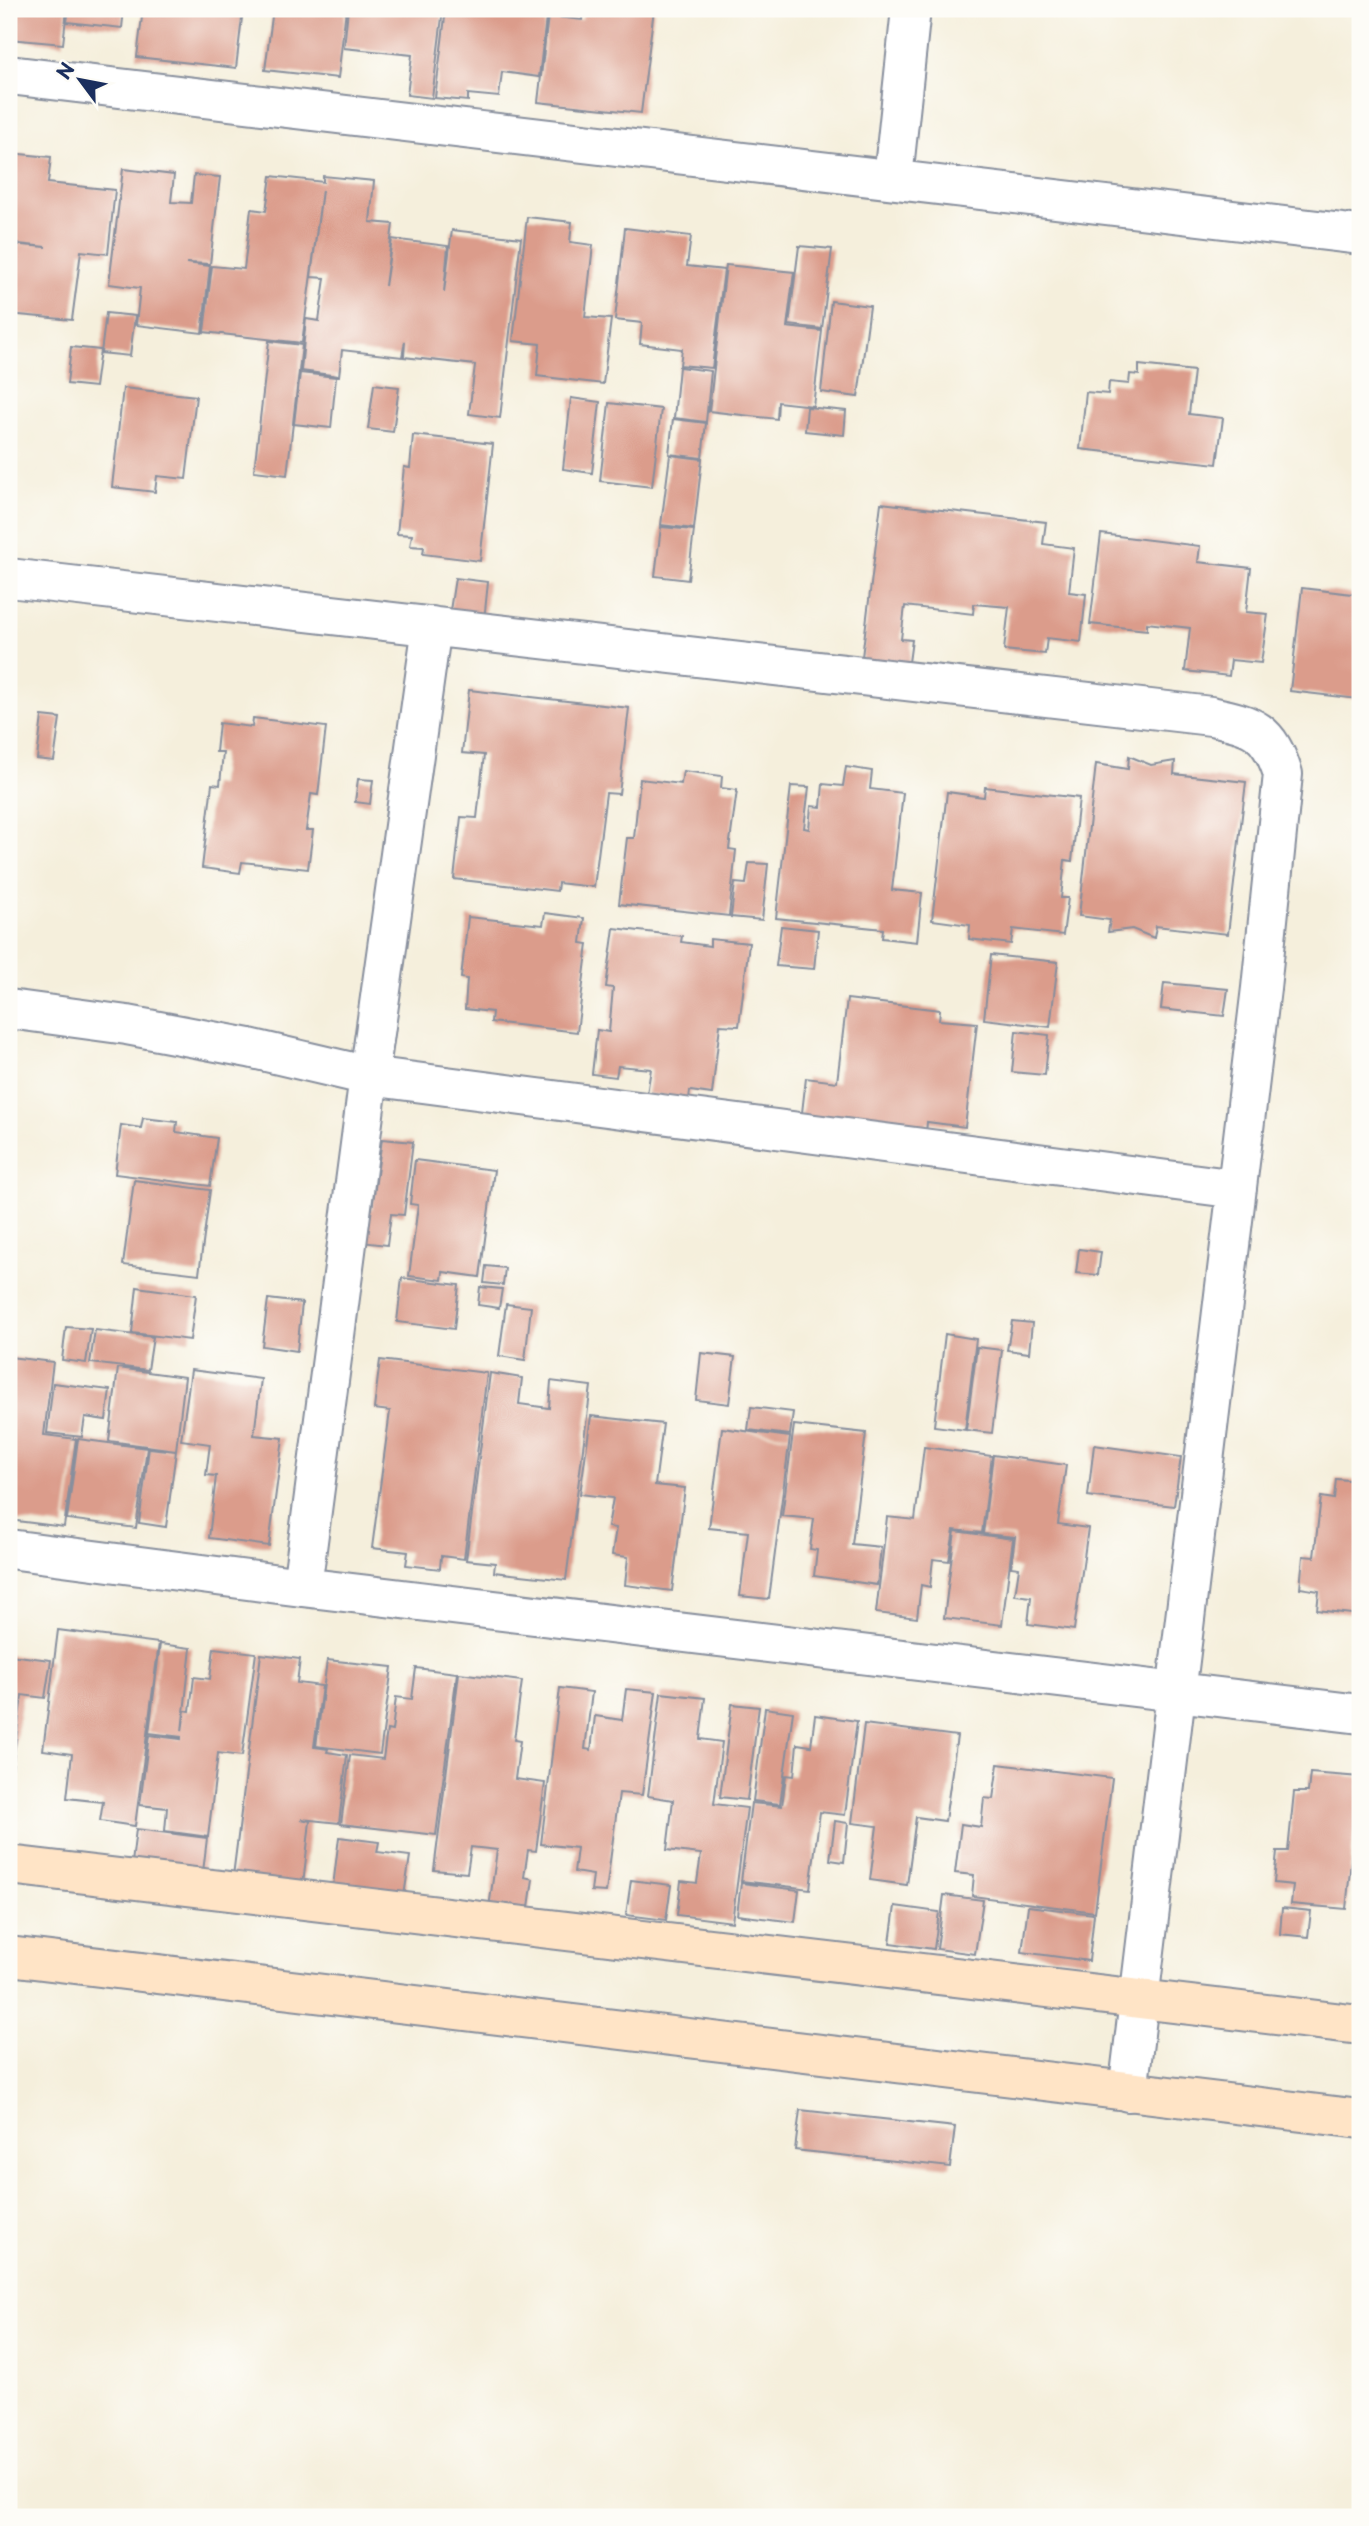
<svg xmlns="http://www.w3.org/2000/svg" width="1369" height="2526" viewBox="0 0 1369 2526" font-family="'Playpen Sans',sans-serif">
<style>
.building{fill:#db9c8b}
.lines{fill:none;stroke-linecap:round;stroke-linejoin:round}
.street-casing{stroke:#888f9d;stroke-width:42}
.secondary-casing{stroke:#888f9d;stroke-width:42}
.street{stroke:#fff;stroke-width:38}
.secondary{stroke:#ffe4c6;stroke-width:38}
</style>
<rect width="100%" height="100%" fill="#fdfcf7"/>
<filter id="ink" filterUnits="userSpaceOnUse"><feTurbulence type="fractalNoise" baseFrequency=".0143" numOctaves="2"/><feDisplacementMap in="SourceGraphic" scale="14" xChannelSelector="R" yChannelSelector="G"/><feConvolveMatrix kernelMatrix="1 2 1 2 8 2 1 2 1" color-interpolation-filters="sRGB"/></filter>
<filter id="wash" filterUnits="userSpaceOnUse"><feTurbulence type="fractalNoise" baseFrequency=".00686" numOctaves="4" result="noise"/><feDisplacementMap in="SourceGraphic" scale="28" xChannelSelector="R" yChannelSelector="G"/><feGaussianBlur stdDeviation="1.57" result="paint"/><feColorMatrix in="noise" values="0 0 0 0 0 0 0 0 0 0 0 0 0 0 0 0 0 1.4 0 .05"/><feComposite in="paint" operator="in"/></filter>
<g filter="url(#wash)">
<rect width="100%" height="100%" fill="#f5efdc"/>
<g id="blocks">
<path class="building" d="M 9,9 L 67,9 L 63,44 L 9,39 Z
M 69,9 L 124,9 L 122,28 L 67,22 Z
M 143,9 L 243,9 L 236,68 L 137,57 Z
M 273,9 L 346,9 L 338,78 L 265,70 Z
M 348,9 L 443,9 L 432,98 L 407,95 L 412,55 L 344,48 Z
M 446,9 L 547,9 L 539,77 L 502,72 L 499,97 L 468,94 L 468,101 L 435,98 Z
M 583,9 L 654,9 L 641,113 L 538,102 L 548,16 L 582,20 Z
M 9,153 L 51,157 L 48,183 L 115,190 L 108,254 L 81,251 L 72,320 L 9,314 L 9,244 L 46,247 L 9,243 Z
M 123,169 L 174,175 L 171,202 L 191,203 L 194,175 L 220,177 L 210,264 L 186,263 L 210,266 L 202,333 L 136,325 L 140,288 L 109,284 Z
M 271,176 L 323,182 L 323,176 L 374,181 L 370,222 L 393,224 L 385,286 L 392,239 L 448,246 L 444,292 L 452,230 L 521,238 L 500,418 L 469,414 L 475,365 L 404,357 L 405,341 L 402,357 L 342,350 L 339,376 L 301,371 L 306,319 L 319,321 L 325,278 L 311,277 L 322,190 L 302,343 L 204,332 L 212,266 L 244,269 L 251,209 L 266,211 Z
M 527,217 L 572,222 L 570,242 L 593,245 L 585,317 L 611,319 L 603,384 L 537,376 L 540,344 L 513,341 Z
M 625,228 L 691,236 L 687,266 L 724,270 L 712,368 L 680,365 L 682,349 L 640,344 L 642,323 L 615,320 Z
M 799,246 L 832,249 L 822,329 L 789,325 Z
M 726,265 L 794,272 L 787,327 L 822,331 L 813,406 L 778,402 L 777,419 L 709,411 Z
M 831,301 L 870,306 L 858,397 L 821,392 Z
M 106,313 L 135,316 L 130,356 L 101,353 Z
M 269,341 L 302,345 L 287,475 L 254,471 Z
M 71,347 L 100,350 L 95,387 L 67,384 Z
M 1139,365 L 1194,371 L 1189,414 L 1223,418 L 1217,464 L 1080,449 L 1086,392 L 1108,394 L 1109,382 L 1129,384 L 1130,374 L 1139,375 Z
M 679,367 L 711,371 L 706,422 L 674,418 Z
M 300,373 L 336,377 L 331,428 L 294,424 Z
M 374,384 L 399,387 L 393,432 L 368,429 Z
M 123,388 L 196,396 L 186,479 L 157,476 L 155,492 L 112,487 Z
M 571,398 L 600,402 L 592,473 L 563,469 Z
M 609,403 L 661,409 L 652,487 L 600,481 Z
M 807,407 L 846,411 L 844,435 L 805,431 Z
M 673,419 L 706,423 L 702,458 L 669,454 Z
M 413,435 L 493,444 L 480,561 L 423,554 L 424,547 L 410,546 L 412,535 L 397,534 L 404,467 L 410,468 Z
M 670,455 L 702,459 L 694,529 L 661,525 Z
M 881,503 L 1046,522 L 1043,544 L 1074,548 L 1069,592 L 1086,594 L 1081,642 L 1047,638 L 1045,654 L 1004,650 L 1009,607 L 974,604 L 973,614 L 905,606 L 901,639 L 912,640 L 908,670 L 861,665 Z
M 661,527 L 694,530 L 688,580 L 655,576 Z
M 1101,534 L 1200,546 L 1198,562 L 1251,568 L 1246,612 L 1268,614 L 1261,663 L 1231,660 L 1229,676 L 1185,671 L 1190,628 L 1147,623 L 1147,630 L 1090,624 Z
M 455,578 L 488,582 L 484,621 L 449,617 Z
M 1302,588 L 1360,595 L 1360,678 L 1358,699 L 1290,691 Z
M 469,690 L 629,708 L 619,794 L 606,793 L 594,887 L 558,883 L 557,891 L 454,879 L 461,817 L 477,818 L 484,755 L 462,753 Z
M 42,716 L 60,718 L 54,761 L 37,759 Z
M 253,718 L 326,727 L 318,795 L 311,794 L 306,830 L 313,830 L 308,869 L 242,862 L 240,873 L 202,868 L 212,784 L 220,785 L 223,752 L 216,752 L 219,723 L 252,727 Z
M 1129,756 L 1151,765 L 1175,761 L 1174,774 L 1246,782 L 1228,934 L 1156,926 L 1154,938 L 1132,929 L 1108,932 L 1110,920 L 1079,916 L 1096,764 L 1128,769 Z
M 846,767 L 872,771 L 870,789 L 903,793 L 892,890 L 922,893 L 917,942 L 882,938 L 883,929 L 776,918 L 791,786 L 809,787 L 804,828 L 809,829 L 811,806 L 821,807 L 823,784 L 843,786 Z
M 683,771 L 722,776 L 721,788 L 737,790 L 729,849 L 736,850 L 729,916 L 619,904 L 627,838 L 634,838 L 640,779 L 681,784 Z
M 358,779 L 373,780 L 370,804 L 355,802 Z
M 985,787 L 1079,798 L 1072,861 L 1065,860 L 1061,898 L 1068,898 L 1063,935 L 1013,929 L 1011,944 L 969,939 L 970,925 L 932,920 L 947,792 L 984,797 Z
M 749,863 L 768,864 L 762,920 L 731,917 L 735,883 L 746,884 Z
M 545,913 L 584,918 L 581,943 L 588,944 L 577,1032 L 491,1022 L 492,1012 L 465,1009 L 467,979 L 461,978 L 468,917 L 543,925 Z
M 781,926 L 818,930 L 814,969 L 776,966 Z
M 614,928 L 682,936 L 681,942 L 710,946 L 710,939 L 749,943 L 739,1026 L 720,1025 L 712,1094 L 690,1091 L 689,1099 L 647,1094 L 651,1069 L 618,1066 L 616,1077 L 592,1074 L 597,1030 L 609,1032 L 613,988 L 606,987 Z
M 991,955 L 1058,962 L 1050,1027 L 984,1019 Z
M 1164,983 L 1228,989 L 1224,1016 L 1161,1009 Z
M 847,999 L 940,1010 L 939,1020 L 977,1023 L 965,1127 L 927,1122 L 926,1133 L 800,1130 L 806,1078 L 837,1082 Z
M 1016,1031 L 1049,1035 L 1045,1075 L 1012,1072 Z
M 143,1118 L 177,1122 L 176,1132 L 217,1138 L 210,1186 L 115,1174 L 121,1125 L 141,1128 Z
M 382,1139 L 413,1142 L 404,1215 L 391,1214 L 387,1245 L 361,1242 L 367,1208 L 372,1209 Z
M 415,1160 L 494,1170 L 480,1277 L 443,1272 L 442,1280 L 409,1276 L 418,1205 L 410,1204 Z
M 134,1180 L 210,1190 L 199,1274 L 123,1265 Z
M 1079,1249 L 1101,1252 L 1098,1275 L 1076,1273 Z
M 486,1266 L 505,1268 L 503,1285 L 484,1283 Z
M 402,1278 L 459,1285 L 454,1329 L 397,1322 Z
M 137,1287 L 196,1295 L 190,1340 L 132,1333 Z
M 480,1287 L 502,1289 L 499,1308 L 478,1305 Z
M 268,1299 L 302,1303 L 297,1351 L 262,1346 Z
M 506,1304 L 531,1307 L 525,1360 L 499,1356 Z
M 1012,1321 L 1032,1323 L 1029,1353 L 1007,1350 Z
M 66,1327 L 91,1329 L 86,1363 L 62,1360 Z
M 95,1330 L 153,1337 L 148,1370 L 90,1363 Z
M 945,1334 L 976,1339 L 965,1430 L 934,1426 Z
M 977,1347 L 1002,1350 L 992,1433 L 966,1430 Z
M 701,1353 L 735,1357 L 729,1404 L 696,1400 Z
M 9,1357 L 53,1362 L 44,1435 L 76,1439 L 64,1527 L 9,1520 Z
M 380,1360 L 487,1373 L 464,1559 L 441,1556 L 440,1569 L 406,1565 L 408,1552 L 372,1548 L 390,1411 L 374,1409 Z
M 118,1368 L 185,1377 L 176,1450 L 109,1441 Z
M 191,1370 L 261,1379 L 254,1435 L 283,1438 L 269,1546 L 209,1538 L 216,1476 L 206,1475 L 210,1444 L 181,1440 Z
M 490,1373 L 522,1378 L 519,1404 L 549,1408 L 551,1381 L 591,1386 L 566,1580 L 494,1572 L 495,1563 L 466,1560 Z
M 53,1383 L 110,1390 L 106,1420 L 85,1417 L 82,1437 L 47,1433 Z
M 751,1407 L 793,1412 L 790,1435 L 748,1430 Z
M 591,1416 L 663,1424 L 655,1485 L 685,1488 L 672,1591 L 625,1585 L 628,1557 L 612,1555 L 616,1528 L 608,1527 L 613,1498 L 580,1494 Z
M 794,1425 L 866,1433 L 852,1544 L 881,1547 L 877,1585 L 814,1576 L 817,1550 L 810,1549 L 814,1519 L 782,1516 Z
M 722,1428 L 790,1437 L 769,1599 L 740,1596 L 748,1532 L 709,1528 Z
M 78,1439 L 147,1448 L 136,1528 L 67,1519 Z
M 1094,1445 L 1181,1457 L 1174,1506 L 1088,1496 Z
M 924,1447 L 992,1456 L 982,1533 L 954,1530 L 949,1561 L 933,1559 L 930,1587 L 921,1585 L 917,1618 L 876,1613 L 887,1517 L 915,1520 Z
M 149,1448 L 176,1451 L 166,1527 L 139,1523 Z
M 993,1455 L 1066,1465 L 1058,1524 L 1088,1528 L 1074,1630 L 1028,1624 L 1031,1597 L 1015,1595 L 1019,1568 L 1011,1567 L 1015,1537 L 983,1534 Z
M 1336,1479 L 1360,1481 L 1360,1615 L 1317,1610 L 1319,1591 L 1300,1588 L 1303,1556 L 1314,1557 L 1321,1497 L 1334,1499 Z
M 955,1531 L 1013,1539 L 1002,1625 L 944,1618 Z
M 58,1630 L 159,1643 L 135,1826 L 100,1821 L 103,1802 L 67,1798 L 72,1754 L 43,1750 Z
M 160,1644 L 191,1648 L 182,1731 L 185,1710 L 190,1711 L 194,1677 L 210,1679 L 214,1648 L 256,1653 L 242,1756 L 218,1753 L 208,1837 L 165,1831 L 167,1808 L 140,1805 L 149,1735 L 181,1739 L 181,1737 L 149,1733 Z
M 261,1654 L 300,1659 L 297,1683 L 322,1686 L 314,1747 L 328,1749 L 327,1752 L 347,1755 L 339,1823 L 301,1819 L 310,1821 L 303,1885 L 233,1876 Z
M 9,1655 L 51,1660 L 45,1698 L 22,1695 L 10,1784 Z
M 327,1660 L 392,1667 L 380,1754 L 316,1746 Z
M 416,1668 L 457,1673 L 436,1835 L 341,1824 L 350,1755 L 383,1759 L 387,1730 L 392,1731 L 396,1697 L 412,1699 Z
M 459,1673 L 522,1681 L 514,1740 L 520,1741 L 515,1779 L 545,1783 L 536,1851 L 528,1850 L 524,1877 L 533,1879 L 528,1914 L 489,1908 L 497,1850 L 471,1847 L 467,1873 L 434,1870 Z
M 560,1688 L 592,1692 L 585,1749 L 591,1750 L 595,1716 L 622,1720 L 626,1689 L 656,1692 L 642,1795 L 619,1793 L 606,1892 L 591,1891 L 593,1875 L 574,1872 L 577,1848 L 541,1844 Z
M 661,1693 L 705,1698 L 700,1739 L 722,1742 L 714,1804 L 747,1808 L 732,1922 L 677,1915 L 681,1881 L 697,1883 L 701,1854 L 667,1850 L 673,1800 L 648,1796 Z
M 732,1704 L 759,1707 L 747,1800 L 720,1797 Z
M 765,1708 L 793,1712 L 780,1804 L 753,1801 Z
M 815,1715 L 857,1721 L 845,1815 L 820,1812 L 810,1889 L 741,1881 L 751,1803 L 782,1806 L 786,1775 L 794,1776 L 797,1744 L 811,1746 Z
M 864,1724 L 957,1736 L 945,1821 L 916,1817 L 907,1885 L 870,1880 L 877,1826 L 852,1823 Z
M 998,1764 L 1112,1778 L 1095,1912 L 972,1896 L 974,1875 L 955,1873 L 961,1824 L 981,1827 L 984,1798 L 993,1799 Z
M 1310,1773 L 1360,1777 L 1360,1832 L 1354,1832 L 1346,1909 L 1291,1904 L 1293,1885 L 1274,1883 L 1277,1851 L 1288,1851 L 1294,1792 L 1308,1792 Z
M 835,1821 L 848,1823 L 844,1862 L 830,1860 Z
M 136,1829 L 207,1838 L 203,1872 L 132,1863 Z
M 339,1837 L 379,1842 L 377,1852 L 410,1856 L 404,1896 L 333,1887 Z
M 631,1880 L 671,1885 L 666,1920 L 626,1915 Z
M 741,1883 L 799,1890 L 795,1922 L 737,1915 Z
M 944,1895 L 983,1900 L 975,1954 L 937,1949 Z
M 895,1906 L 939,1912 L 934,1949 L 890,1943 Z
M 1028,1906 L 1094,1914 L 1089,1961 L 1022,1952 Z
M 1282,1908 L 1311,1911 L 1308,1937 L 1280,1934 Z
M 800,2110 L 955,2127 L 950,2167 L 795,2150 Z"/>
</g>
</g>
<g filter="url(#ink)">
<use href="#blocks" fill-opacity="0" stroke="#888f9d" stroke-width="2"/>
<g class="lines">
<defs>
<path id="street" d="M 9,75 L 1360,235
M 893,178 L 911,9
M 9,578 L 1211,716 C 1254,725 1269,730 1283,774 L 1261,988 L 1128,2092
M 9,1009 L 127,1025 L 249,1048 L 369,1076 L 1237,1189
M 9,1549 L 302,1587 L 1360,1714
M 302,1587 L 369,1076 L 432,626"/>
<path id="secondary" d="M 9,1865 L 1360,2025
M 9,1956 L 1360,2119"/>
</defs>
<use href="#street" class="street-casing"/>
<use href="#secondary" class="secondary-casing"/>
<use href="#street" class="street"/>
<use href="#secondary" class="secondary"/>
</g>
</g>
<rect width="1369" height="2526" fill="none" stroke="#fdfcf7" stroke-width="35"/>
<g transform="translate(80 80) rotate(302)" stroke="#fdfcf7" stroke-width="5" paint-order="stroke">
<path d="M0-5L12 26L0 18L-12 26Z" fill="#1b2f5e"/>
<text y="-10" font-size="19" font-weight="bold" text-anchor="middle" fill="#1b2f5e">N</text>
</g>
</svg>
